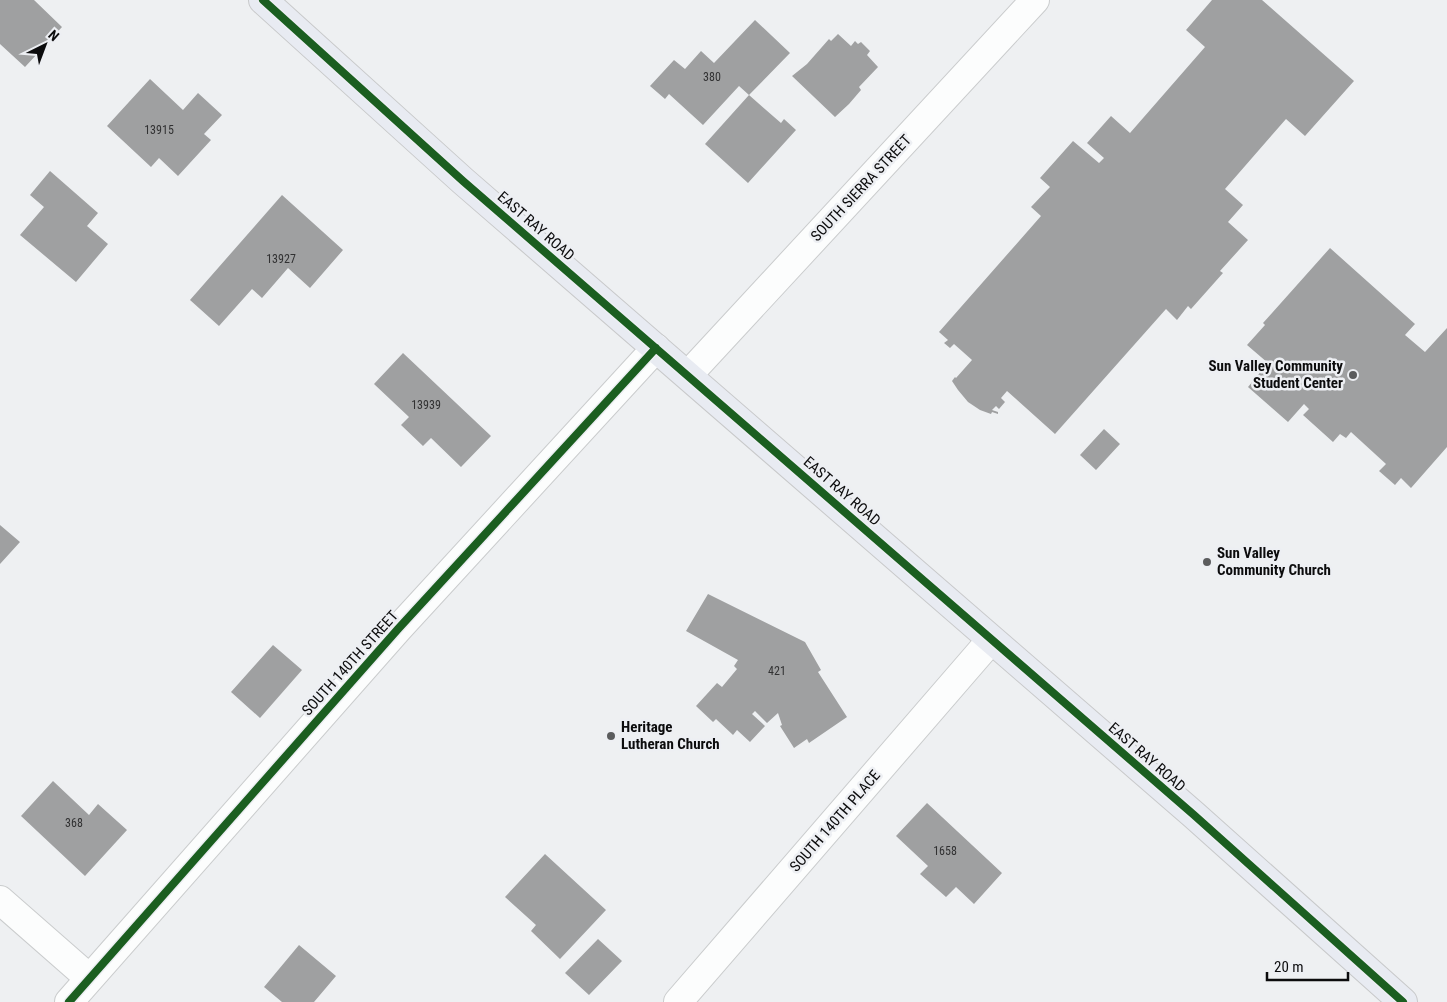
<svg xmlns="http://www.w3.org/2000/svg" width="1447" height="1002" viewBox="0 0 1447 1002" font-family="'Roboto Condensed',sans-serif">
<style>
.building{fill:#9fa0a1}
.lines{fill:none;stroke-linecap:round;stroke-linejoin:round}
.minor-casing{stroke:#cacccd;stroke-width:30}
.primary-casing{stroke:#c8c9ca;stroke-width:30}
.minor{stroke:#fcfdfd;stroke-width:28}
.primary{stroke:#e8ebf2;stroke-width:28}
.cycleway-casing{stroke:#edeff3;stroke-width:11}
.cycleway{stroke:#1b5e20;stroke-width:8}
.poi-dot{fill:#5b5c5d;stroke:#edeff3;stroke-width:2}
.labels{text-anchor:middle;stroke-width:5;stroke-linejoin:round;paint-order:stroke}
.number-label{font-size:12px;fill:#313132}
.street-label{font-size:15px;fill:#0c0c0d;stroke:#edeff3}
.poi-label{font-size:15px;font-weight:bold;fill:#0c0c0d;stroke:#edeff3;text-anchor:start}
</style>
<rect width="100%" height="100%" fill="#eef0f2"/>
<path class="building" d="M 0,0 L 34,0 L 62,27 L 25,67 L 0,44 Z
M 1212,0 L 1262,0 L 1354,81 L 1305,136 L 1286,119 L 1225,189 L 1243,205 L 1228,222 L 1248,240 L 1220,271 L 1223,273 L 1191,309 L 1188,306 L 1177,320 L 1166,309 L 1055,434 L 1007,391 L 1001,398 L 1005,402 L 999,409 L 996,406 L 992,410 L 998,412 L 998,414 L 992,412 L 991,414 L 980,410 L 968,402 L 958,390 L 952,381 L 955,377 L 956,378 L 972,360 L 954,344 L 950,348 L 944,343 L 948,340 L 939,332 L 1041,216 L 1031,207 L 1050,187 L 1040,178 L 1073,141 L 1099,163 L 1104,158 L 1087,143 L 1111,116 L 1130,133 L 1205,47 L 1186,30 Z
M 755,20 L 790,53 L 749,95 L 739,86 L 703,125 L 669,94 L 665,99 L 650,86 L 674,60 L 685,69 L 701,51 L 714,63 Z
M 838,34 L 851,46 L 855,41 L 858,44 L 861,42 L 870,51 L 867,55 L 878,67 L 859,87 L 861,90 L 849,104 L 835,117 L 792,76 L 807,64 L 829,39 L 831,41 Z
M 150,79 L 183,110 L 198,93 L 222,115 L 204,134 L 211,140 L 178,176 L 159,158 L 151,167 L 107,126 Z
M 749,95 L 781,123 L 784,119 L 796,130 L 748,183 L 705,144 Z
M 50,171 L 98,213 L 87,226 L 108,244 L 76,282 L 20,235 L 44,207 L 30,195 Z
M 282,195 L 343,250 L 310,288 L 288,268 L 262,298 L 252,289 L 219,326 L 190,300 Z
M 1330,248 L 1415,324 L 1405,335 L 1425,352 L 1447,328 L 1447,447 L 1411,488 L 1401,478 L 1395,485 L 1379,471 L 1386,464 L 1351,432 L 1346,438 L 1340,434 L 1333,442 L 1303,415 L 1309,409 L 1304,404 L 1288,422 L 1248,387 L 1268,363 L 1247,345 L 1265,325 L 1263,323 Z
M 403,353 L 491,436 L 461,467 L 431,438 L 423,446 L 401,425 L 409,417 L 374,384 Z
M 1104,429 L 1120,444 L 1096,470 L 1080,455 Z
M 0,525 L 20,542 L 0,564 Z
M 708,594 L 805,642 L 821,670 L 818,672 L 847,717 L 809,743 L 807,739 L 794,748 L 780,726 L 782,725 L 778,713 L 767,723 L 755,711 L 752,714 L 765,726 L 750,742 L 737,730 L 733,735 L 716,719 L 713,722 L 696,706 L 717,683 L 722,687 L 737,669 L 734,666 L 738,660 L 686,631 Z
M 273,645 L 302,670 L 260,718 L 231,692 Z
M 53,781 L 89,815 L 98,804 L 127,830 L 85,876 L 21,816 Z
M 927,803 L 1002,873 L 974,904 L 956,887 L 946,897 L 920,874 L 928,866 L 896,836 Z
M 545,854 L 606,910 L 560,959 L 531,931 L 536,925 L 505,897 Z
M 598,939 L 622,961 L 589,995 L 565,973 Z
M 299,945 L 336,976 L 314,1002 L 282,1002 L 264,987 Z"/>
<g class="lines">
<defs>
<path id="minor" d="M 688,375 L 1035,0
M 0,900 L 89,978
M 69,1002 L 398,629 L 656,348
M 678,1002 L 991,640"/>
<path id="primary" d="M 263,0 L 463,181 L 1194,815 L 1403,1002"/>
</defs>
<use href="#minor" class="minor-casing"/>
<use href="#primary" class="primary-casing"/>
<use href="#minor" class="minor"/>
<use href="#primary" class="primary"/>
<defs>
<path id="cycleway" d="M 263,0 L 463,181 L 1194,815 L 1403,1002
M 69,1002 L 398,629 L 656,348"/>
</defs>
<use href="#cycleway" class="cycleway-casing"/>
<use href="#cycleway" class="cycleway"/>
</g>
<g class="poi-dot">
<circle cx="1353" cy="375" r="5"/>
<circle cx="1207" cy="562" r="5"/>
<circle cx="611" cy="736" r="5"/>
</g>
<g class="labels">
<g class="number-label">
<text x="712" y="81">380</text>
<text x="159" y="134">13915</text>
<text x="281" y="263">13927</text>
<text x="426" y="409">13939</text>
<text x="777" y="675">421</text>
<text x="74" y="827">368</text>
<text x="945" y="855">1658</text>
</g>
<g class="street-label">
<text transform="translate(861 188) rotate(-47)" y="5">SOUTH SIERRA STREET</text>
<text transform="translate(536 226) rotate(41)" y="5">EAST RAY ROAD</text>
<text transform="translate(842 491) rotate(41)" y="5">EAST RAY ROAD</text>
<text transform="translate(350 663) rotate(-48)" y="5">SOUTH 140TH STREET</text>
<text transform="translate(1147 757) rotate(41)" y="5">EAST RAY ROAD</text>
<text transform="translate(835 821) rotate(-49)" y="5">SOUTH 140TH PLACE</text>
</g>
<g class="poi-label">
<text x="1343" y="371" text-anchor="end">Sun Valley Community<tspan x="1343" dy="17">Student Center</tspan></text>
<text x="1217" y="558">Sun Valley<tspan x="1217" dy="17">Community Church</tspan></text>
<text x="621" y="732">Heritage<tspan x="621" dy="17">Lutheran Church</tspan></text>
</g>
</g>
<g transform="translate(45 45) rotate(42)" stroke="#edeff3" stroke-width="4" paint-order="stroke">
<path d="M0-4L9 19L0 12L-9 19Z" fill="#0c0c0d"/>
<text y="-8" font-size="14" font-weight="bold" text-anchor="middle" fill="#0c0c0d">N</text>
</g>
<path d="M1267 972v8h81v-8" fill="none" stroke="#0c0c0d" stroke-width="2.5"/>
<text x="1274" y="972" font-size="15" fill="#0c0c0d" stroke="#edeff3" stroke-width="4" paint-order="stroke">20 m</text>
</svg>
